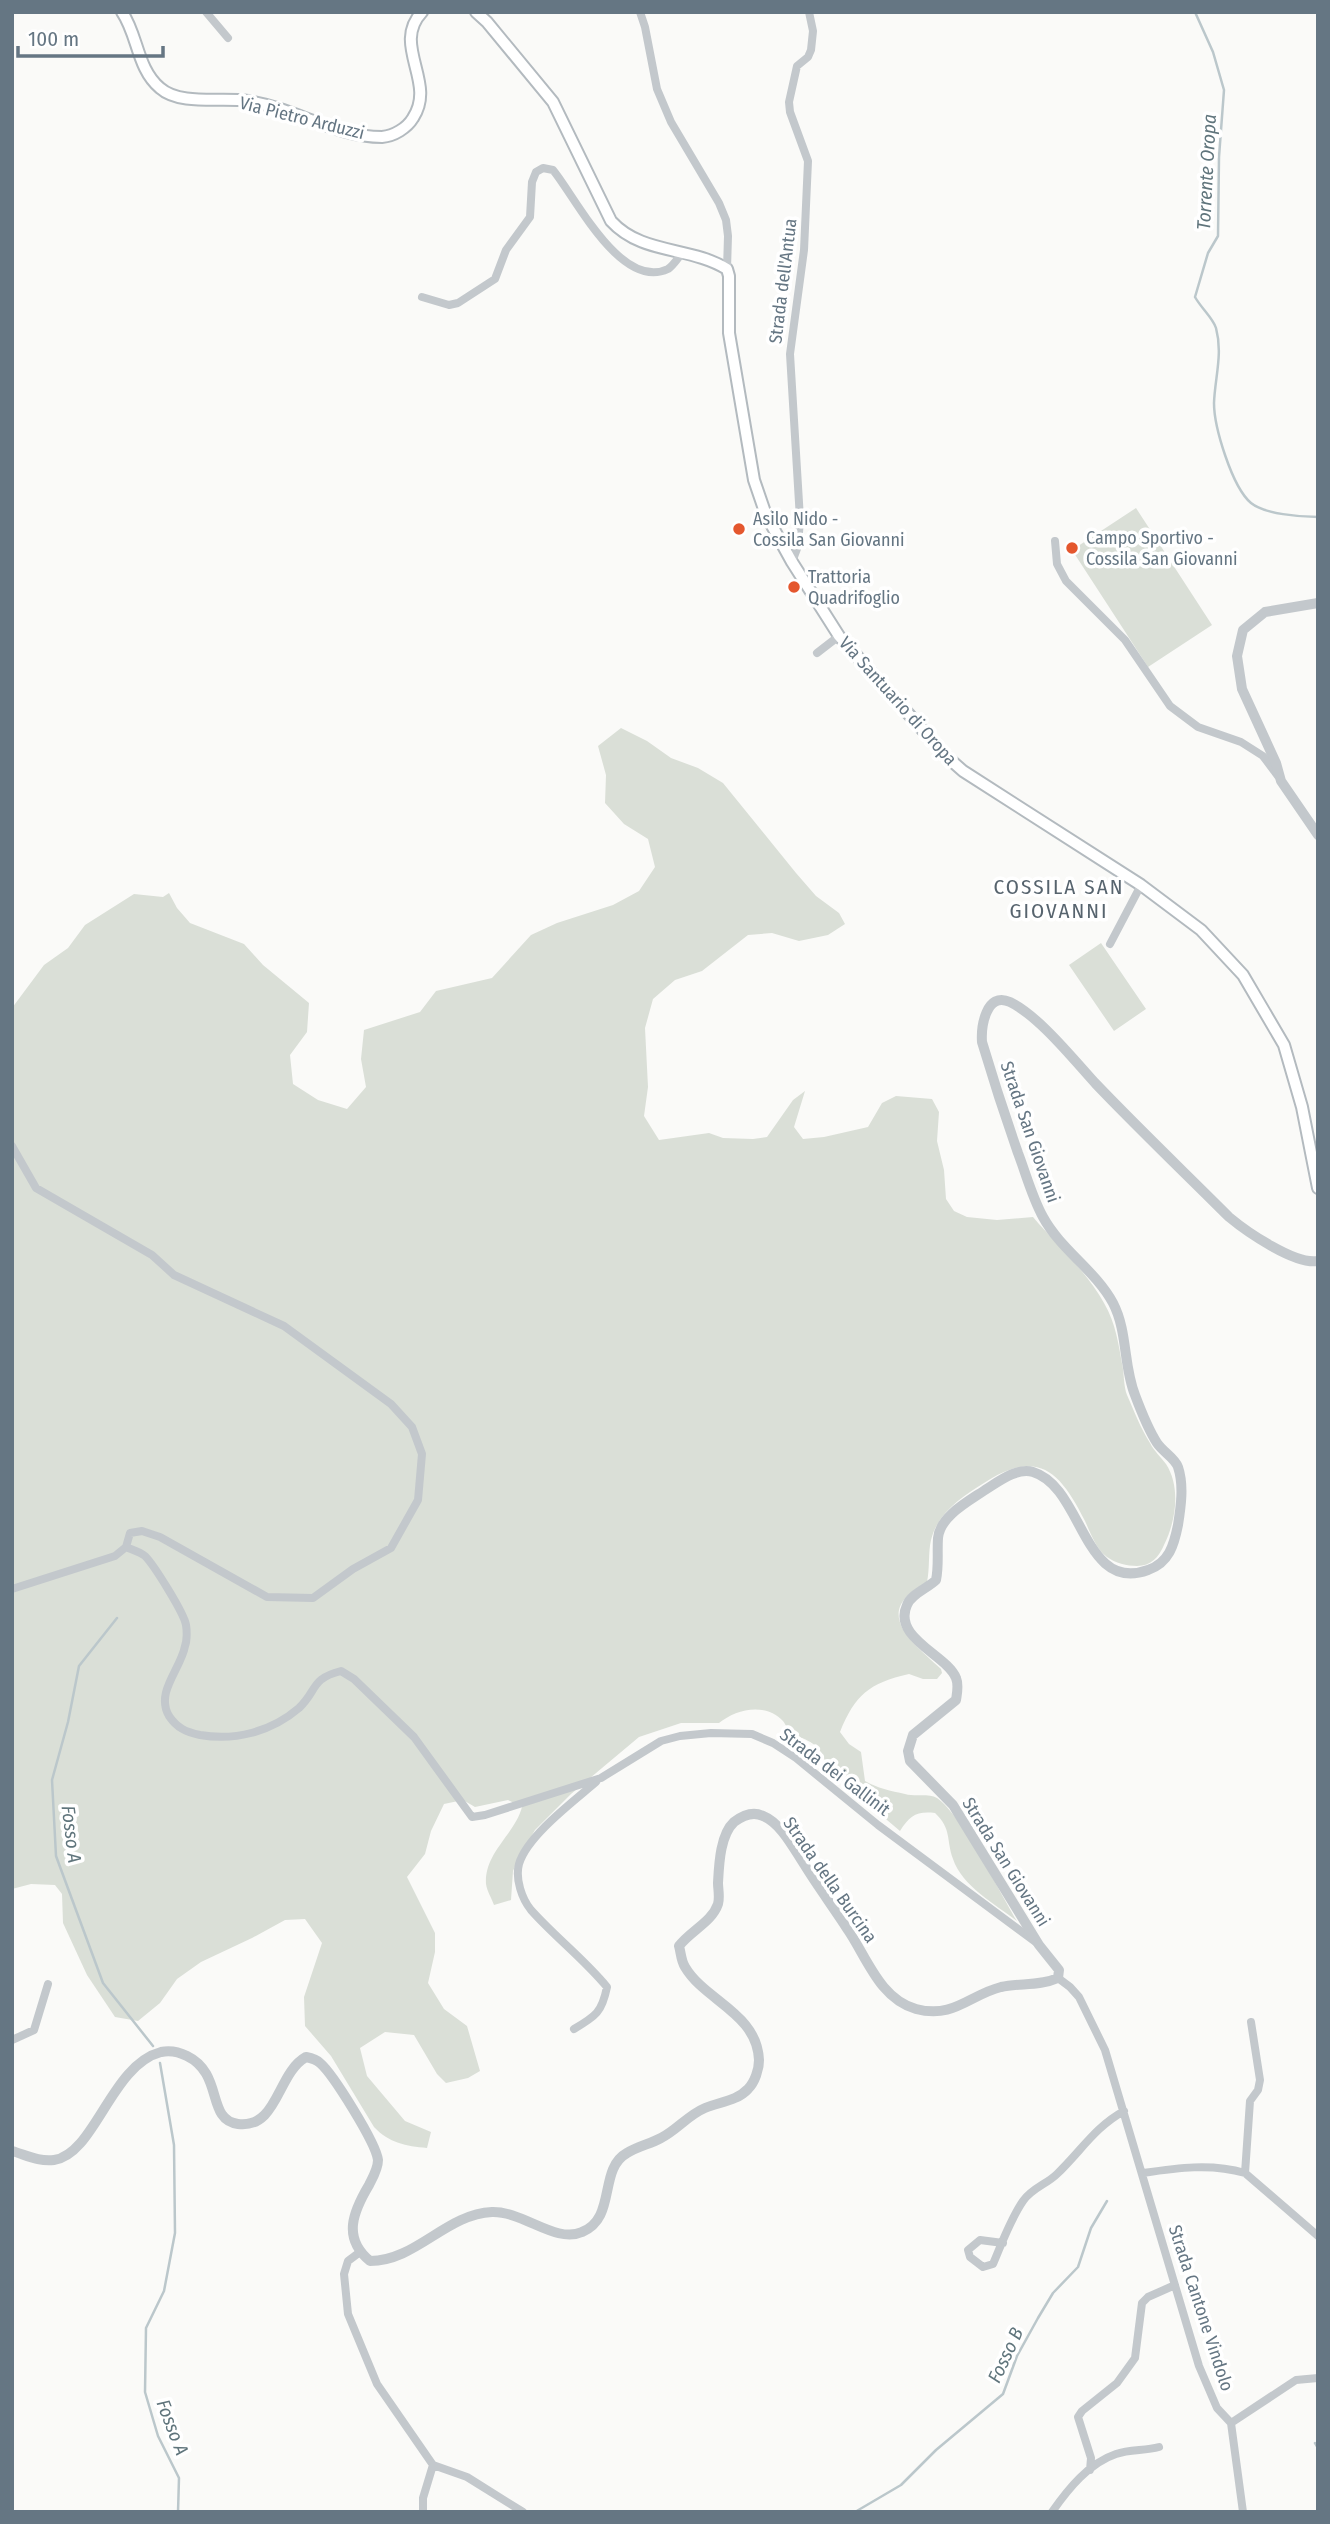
<svg xmlns="http://www.w3.org/2000/svg" width="1330" height="2524" viewBox="0 0 1330 2524" font-family="'Fira Sans Condensed',sans-serif">
<style>
.green{fill:#dadfd7}
.lines{fill:none;stroke-linecap:round;stroke-linejoin:round}
.stream{stroke:#bbc7cb;stroke-width:2.5}
.secondary-casing{stroke:#b3babf;stroke-width:14}
.minor{stroke:#c3c8cc;stroke-width:8}
.tertiary{stroke:#c3c8cc;stroke-width:10}
.secondary{stroke:#fff;stroke-width:10}
.poi-dot{fill:#e4572e;stroke:#fff;stroke-width:2.5}
.labels{text-anchor:middle;stroke-width:7;stroke-linejoin:round;paint-order:stroke}
.street-label{font-size:18px;fill:#657683;stroke:#fff}
.poi-label{font-size:18px;fill:#657683;stroke:#fff;text-anchor:start}
.water-label{font-size:19px;font-style:italic;fill:#60757c;stroke:#fff}
.quarter-label{font-size:21px;letter-spacing:2px;fill:#57646e;stroke:#fff}
</style>
<rect width="100%" height="100%" fill="#fafaf8"/>
<path class="green" d="M 1136,508 L 1212,625 L 1148,667 L 1072,550 Z
M 621,728 L 647,741 L 671,758 L 698,768 L 723,783 L 796,873 L 816,896 L 839,913 L 845,924 L 828,935 L 799,941 L 772,933 L 748,935 L 702,971 L 675,980 L 653,999 L 645,1028 L 648,1087 L 644,1116 L 659,1140 L 709,1133 L 723,1138 L 753,1139 L 767,1137 L 793,1100 L 805,1091 L 794,1127 L 803,1139 L 824,1137 L 868,1127 L 882,1103 L 896,1096 L 932,1099 L 939,1112 L 937,1141 L 944,1170 L 946,1199 L 954,1211 L 967,1217 L 997,1220 L 1033,1217 C 1056,1244 1088,1273 1104,1303 C 1116,1323 1119,1347 1123,1369 C 1124,1377 1124,1387 1127,1395 C 1134,1411 1141,1429 1150,1443 C 1154,1451 1161,1457 1166,1464 C 1181,1487 1176,1521 1164,1545 C 1159,1557 1151,1566 1137,1566 C 1127,1566 1115,1563 1107,1557 C 1096,1549 1091,1534 1085,1521 C 1060,1471 1038,1448 984,1483 C 962,1497 938,1512 931,1540 C 928,1553 930,1568 927,1582 C 871,1612 910,1640 941,1669 L 942,1673 L 937,1679 L 923,1679 L 909,1674 C 869,1683 855,1695 840,1732 L 849,1744 L 861,1752 L 865,1781 C 877,1788 891,1791 905,1794 C 915,1797 929,1793 937,1798 C 961,1814 1000,1893 1017,1921 C 995,1904 962,1886 953,1859 C 946,1840 952,1829 935,1813 C 917,1811 910,1815 900,1831 L 828,1770 C 823,1752 819,1745 802,1738 C 799,1737 795,1737 792,1734 C 788,1731 786,1725 783,1721 C 765,1702 736,1709 719,1723 L 681,1723 L 639,1737 L 571,1794 L 535,1830 L 519,1857 L 513,1871 L 511,1900 L 494,1905 C 492,1899 487,1891 486,1884 C 484,1853 515,1834 522,1807 L 508,1800 L 475,1807 L 463,1800 L 444,1804 L 431,1831 L 425,1854 L 407,1877 L 435,1933 L 435,1952 L 428,1983 L 444,2009 L 467,2026 L 480,2071 L 468,2078 L 446,2083 L 437,2074 L 414,2035 L 385,2032 L 360,2048 L 367,2076 L 405,2121 L 431,2132 L 427,2148 C 406,2146 389,2143 374,2127 L 331,2056 L 305,2026 L 304,1997 L 322,1943 L 305,1919 L 285,1920 L 252,1938 L 201,1962 L 177,1979 L 160,2003 L 138,2021 L 115,2017 L 87,1975 L 63,1923 L 62,1894 L 55,1885 L 31,1884 L 12,1889 L 12,1008 L 44,965 L 68,948 L 85,925 L 134,894 L 163,897 L 169,893 L 177,908 L 190,923 L 244,944 L 263,965 L 309,1003 L 307,1032 L 290,1055 L 293,1084 L 318,1100 L 347,1109 L 366,1087 L 361,1059 L 364,1030 L 420,1012 L 436,991 L 492,978 L 531,935 L 557,923 L 613,905 L 639,891 L 655,867 L 648,839 L 624,824 L 605,803 L 606,775 L 598,746 Z
M 1101,943 L 1146,1009 L 1114,1031 L 1069,965 Z"/>
<g class="lines">
<path class="stream" d="M 1195,12 L 1213,52 L 1224,90 L 1219,157 L 1218,236 L 1208,253 L 1195,297 C 1201,308 1213,318 1216,328 C 1223,354 1215,377 1214,403 C 1214,427 1232,487 1251,503 C 1264,514 1301,517 1318,517
M 117,1618 L 79,1666 L 68,1722 L 52,1780 L 56,1856 L 103,1983 L 153,2046
M 160,2063 L 174,2145 L 175,2233 L 164,2291 L 146,2328 L 145,2392 L 158,2436 L 179,2478 L 178,2512
M 1315,2443 L 1318,2448
M 855,2512 L 901,2485 L 936,2450 L 1003,2394 L 1017,2356 L 1038,2318 L 1053,2293 L 1078,2267 L 1091,2228 L 1107,2201"/>
<defs>
<path id="secondary" d="M 122,12 C 138,35 137,69 160,88 C 180,106 223,97 248,101 C 294,108 336,137 382,137 C 394,136 407,128 413,118 C 437,82 391,45 422,12
M 476,12 L 487,22 L 553,102 L 611,221 C 642,255 690,246 727,269 L 729,276 L 729,333 L 754,480 L 766,515 L 792,562 L 839,636 L 946,756 L 963,771 L 1141,885 L 1201,930 L 1243,975 L 1284,1045 L 1302,1107 L 1318,1188"/>
</defs>
<use href="#secondary" class="secondary-casing"/>
<path class="minor" d="M 206,12 L 228,38
M 640,12 L 645,27 L 657,89 L 671,122 L 719,203 L 726,220 L 728,236 L 727,269
M 422,297 L 449,305 L 458,303 L 495,279 L 506,250 L 530,217 L 532,182 L 536,172 L 543,168 L 553,170 C 576,198 621,291 668,269 C 673,266 678,258 682,253
M 1055,541 L 1057,564 L 1066,581 L 1125,640 L 1170,706 L 1198,727 L 1241,742 L 1263,756 L 1278,776
M 792,562 L 798,546 L 800,519 L 790,354 L 804,250 L 808,161 L 790,112 L 789,102 L 797,66 L 808,57 L 811,50 L 813,31 L 809,12
M 817,653 L 839,636
M 1110,944 L 1141,885
M 12,1146 L 36,1188 L 152,1255 L 174,1275 L 284,1326 L 391,1404 L 412,1427 L 422,1454 L 418,1500 L 391,1548 L 353,1569 L 313,1598 L 267,1597 L 160,1537 L 142,1531 L 130,1533 L 126,1547
M 12,1589 L 115,1556 L 126,1547 C 133,1550 140,1552 145,1556 C 154,1565 184,1613 186,1625 C 187,1631 187,1641 185,1646 C 181,1669 155,1692 169,1716 C 177,1728 186,1732 200,1735 C 235,1741 271,1732 299,1708 C 318,1690 310,1679 341,1671 L 354,1679 L 414,1737 L 472,1817 L 485,1815 L 601,1778 L 661,1741 L 680,1736 L 711,1733 L 752,1734 L 773,1743 L 796,1758 L 878,1825 L 1037,1943
M 1058,1978 L 1070,1987 L 1079,1997 L 1105,2050 L 1199,2366 L 1217,2408 L 1231,2423 L 1243,2512
M 574,2029 C 596,2016 602,2012 607,1987 C 584,1959 555,1937 531,1910 C 522,1899 515,1879 519,1864 C 527,1836 574,1801 596,1782
M 12,2040 L 34,2030 L 48,1984
M 1143,2173 C 1177,2168 1211,2163 1245,2173 L 1318,2236
M 1245,2173 L 1250,2101 L 1258,2090 L 1260,2080 L 1251,2022
M 1003,2243 L 980,2240 L 968,2250 L 970,2257 L 983,2267 L 993,2264 C 1002,2243 1010,2220 1023,2201 C 1032,2188 1047,2184 1057,2174 C 1081,2151 1095,2127 1124,2111
M 360,2252 L 348,2261 L 344,2274 L 348,2314 L 377,2384 L 433,2465 L 467,2477 L 523,2512
M 1231,2423 L 1296,2380 L 1318,2378
M 1090,2470 L 1091,2458 L 1078,2417 L 1082,2411 L 1117,2383 L 1135,2358 L 1142,2303 L 1148,2297 L 1175,2285
M 423,2512 L 423,2498 L 433,2465
M 1052,2512 C 1068,2489 1089,2463 1116,2454 C 1130,2449 1145,2451 1159,2447"/>
<path class="tertiary" d="M 1318,603 L 1265,612 L 1243,630 L 1237,656 L 1242,689 L 1276,763 L 1281,781 L 1318,835
M 12,2151 C 26,2155 39,2162 54,2160 C 95,2154 111,2065 161,2052 C 170,2050 179,2052 187,2056 C 224,2074 206,2120 238,2124 C 278,2129 277,2073 306,2057 C 311,2058 316,2059 320,2063 C 333,2074 376,2143 378,2160 C 378,2169 373,2177 369,2185 C 353,2212 342,2238 370,2261 C 416,2261 446,2214 492,2212 C 523,2211 556,2244 582,2232 C 617,2218 598,2169 627,2153 C 638,2146 650,2144 661,2138 C 677,2130 688,2115 705,2108 C 719,2102 737,2101 748,2089 C 755,2082 759,2069 759,2060 C 757,2013 705,2001 685,1967 C 681,1961 681,1953 679,1946 C 690,1931 712,1922 718,1904 C 720,1897 718,1889 718,1883 C 719,1865 720,1835 734,1822 C 742,1816 753,1811 763,1816 C 781,1823 794,1849 804,1864 C 818,1887 834,1908 848,1930 C 867,1958 880,1999 916,2009 C 954,2019 969,1995 1001,1987 C 1020,1983 1040,1986 1058,1978 L 1059,1970 L 1039,1945 L 953,1805 L 910,1761 L 908,1751 L 913,1735 L 956,1700 C 957,1693 959,1685 956,1678 C 947,1655 892,1638 907,1605 C 911,1594 928,1588 936,1580 C 939,1566 937,1552 938,1538 C 940,1516 969,1501 985,1490 C 998,1482 1017,1467 1033,1472 C 1083,1487 1083,1594 1148,1570 C 1169,1563 1174,1545 1178,1525 C 1181,1506 1184,1485 1178,1467 C 1175,1458 1163,1452 1157,1443 C 1148,1429 1141,1411 1135,1395 C 1123,1365 1128,1332 1113,1303 C 1095,1270 1061,1250 1043,1217 C 1032,1197 1026,1174 1018,1153 C 1005,1116 993,1079 982,1042 C 981,1027 986,991 1010,1002 C 1039,1016 1074,1060 1096,1084 C 1139,1129 1185,1173 1229,1217 C 1247,1232 1295,1265 1318,1261"/>
<use href="#secondary" class="secondary"/>
</g>
<g class="poi-dot">
<circle cx="739" cy="529" r="7"/>
<circle cx="1072" cy="548" r="7"/>
<circle cx="794" cy="587" r="7"/>
</g>
<g class="labels">
<g class="street-label">
<text transform="translate(302 118) rotate(14)" y="6">Via Pietro Arduzzi</text>
<text transform="translate(783 281) rotate(-83)" y="6">Strada dell'Antua</text>
<text transform="translate(898 701) rotate(48)" y="6">Via Santuario di Oropa</text>
<text transform="translate(1030 1132) rotate(71)" y="6">Strada San Giovanni</text>
<text transform="translate(835 1772) rotate(37)" y="6">Strada dei Gallinit</text>
<text transform="translate(1006 1862) rotate(58)" y="6">Strada San Giovanni</text>
<text transform="translate(830 1880) rotate(55)" y="6">Strada della Burcina</text>
<text transform="translate(1201 2308) rotate(72)" y="6">Strada Cantone Vindolo</text>
</g>
<g class="poi-label">
<text x="753" y="525">Asilo Nido -<tspan x="753" dy="21">Cossila San Giovanni</tspan></text>
<text x="1086" y="544">Campo Sportivo -<tspan x="1086" dy="21">Cossila San Giovanni</tspan></text>
<text x="808" y="583">Trattoria<tspan x="808" dy="21">Quadrifoglio</tspan></text>
</g>
<g class="water-label">
<text transform="translate(1206 172) rotate(-87)" y="7">Torrente Oropa</text>
<text transform="translate(72 1834) rotate(83)" y="7">Fosso A</text>
<text transform="translate(1005 2355) rotate(-65)" y="7">Fosso B</text>
<text transform="translate(173 2427) rotate(69)" y="7">Fosso A</text>
</g>
<g class="quarter-label">
<text x="1059" y="894">COSSILA SAN<tspan x="1059" dy="24">GIOVANNI</tspan></text>
</g>
</g>
<rect width="1330" height="2524" fill="none" stroke="#657683" stroke-width="28"/>
<path d="M18 46v10h145v-10" fill="none" stroke="#657683" stroke-width="3.5"/>
<text x="28" y="46" font-size="21" fill="#657683" stroke="#ffffff" stroke-width="5" paint-order="stroke">100 m</text>
</svg>
